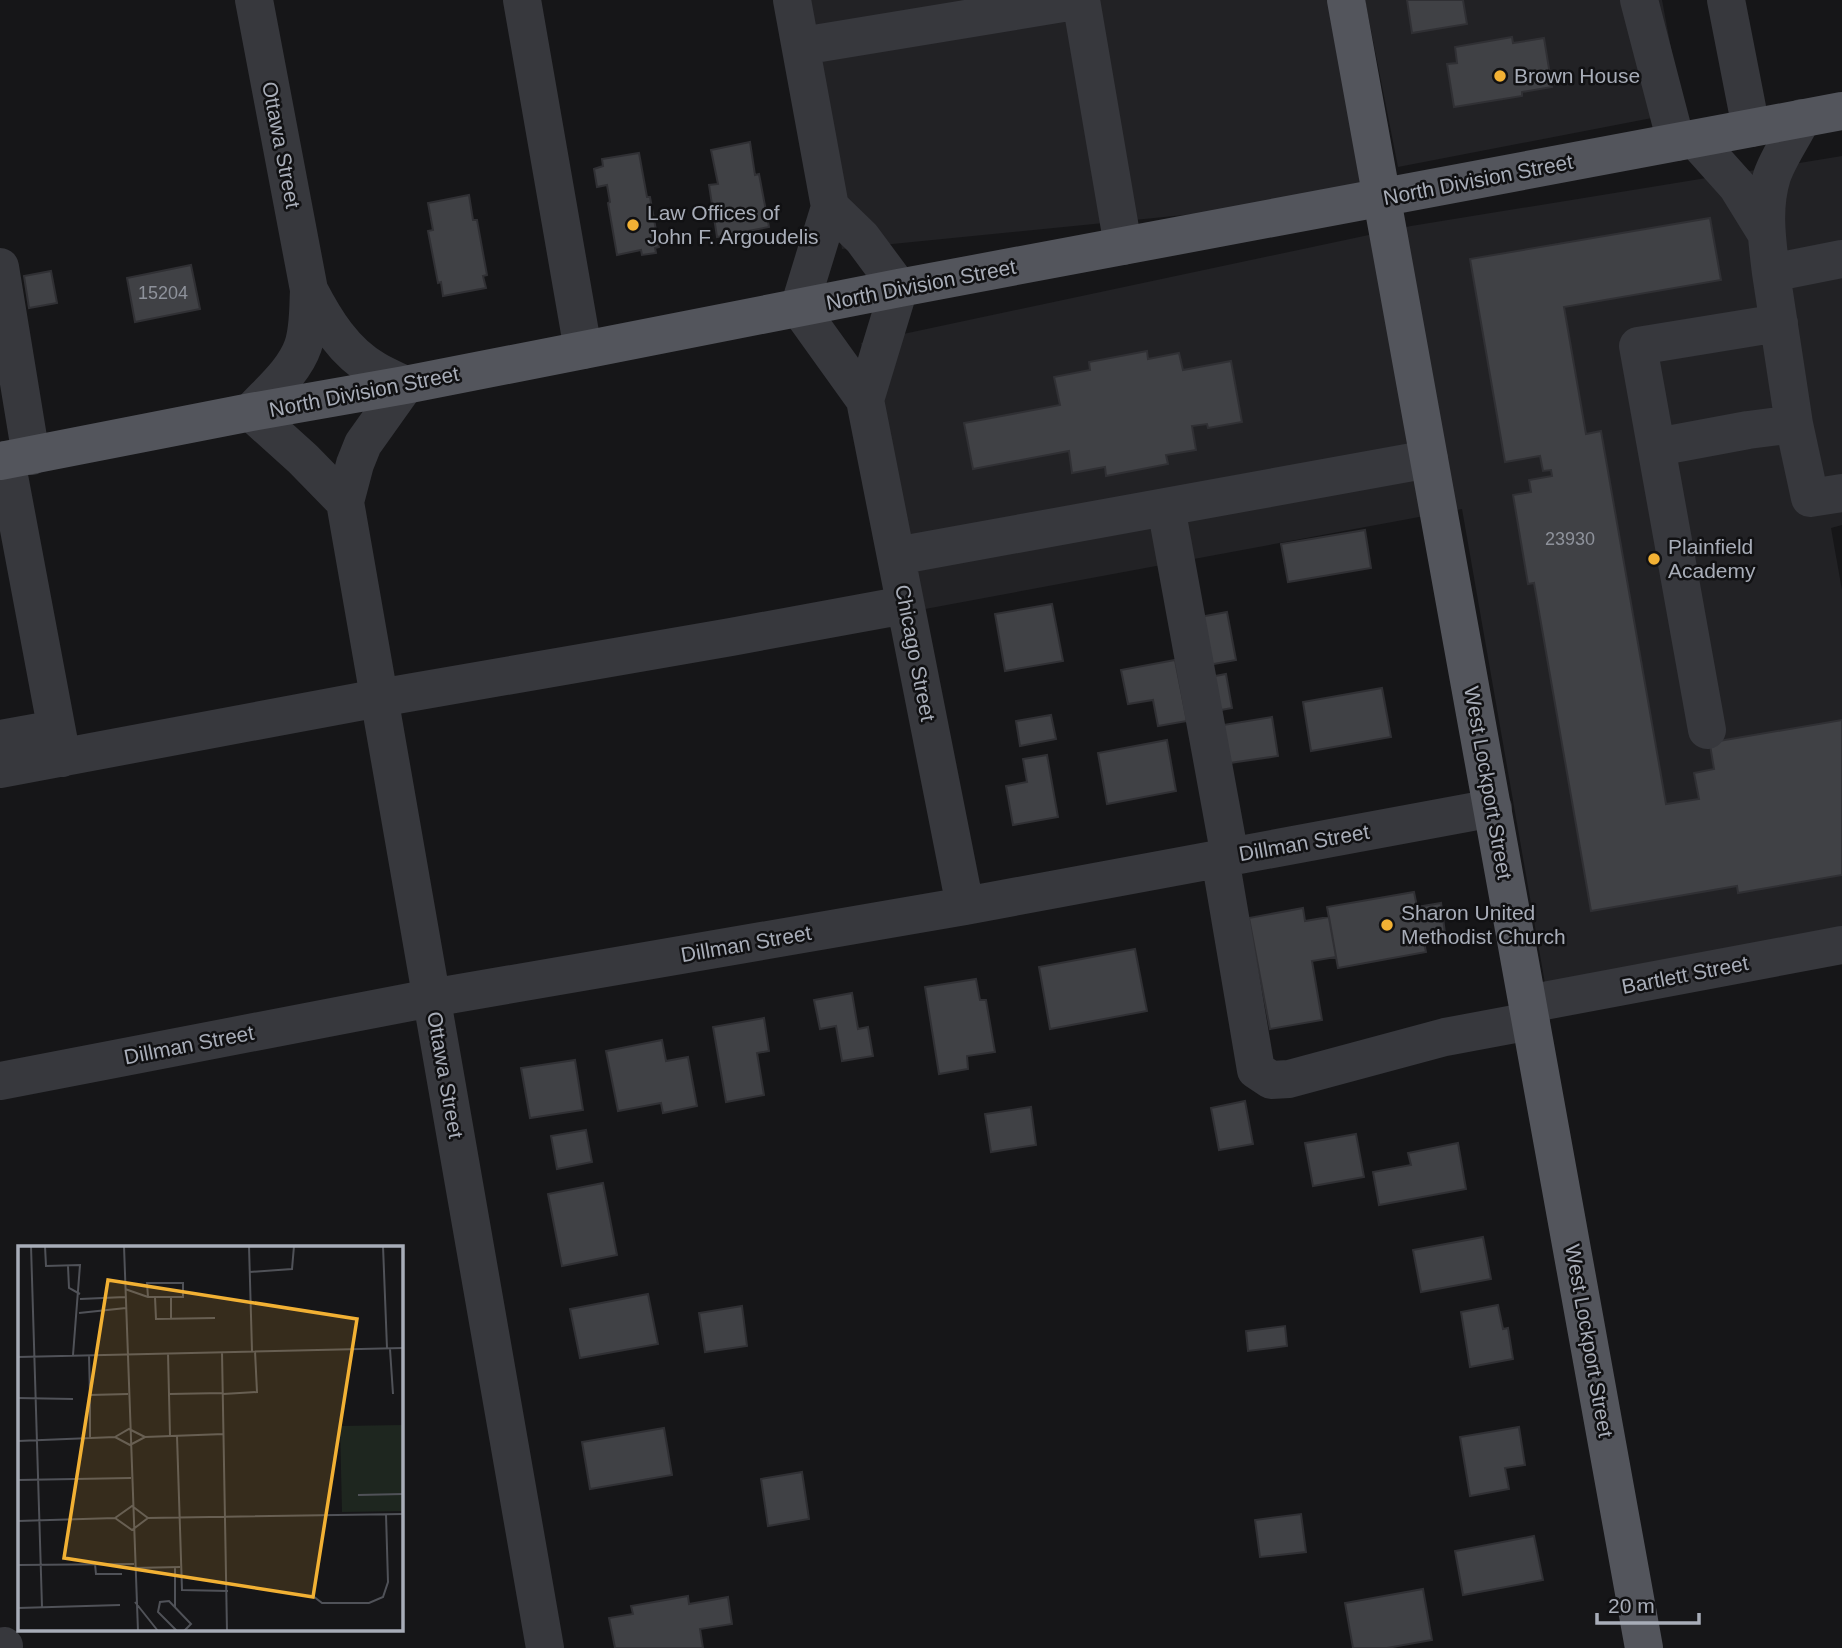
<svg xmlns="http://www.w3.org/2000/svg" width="1842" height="1648" viewBox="0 0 1842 1648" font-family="Helvetica,sans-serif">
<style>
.built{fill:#222225}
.building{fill:#404145;stroke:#303034;stroke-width:2}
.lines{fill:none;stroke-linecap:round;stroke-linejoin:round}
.minor{stroke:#37383d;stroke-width:38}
.major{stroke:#53555c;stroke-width:38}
.poi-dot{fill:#f2b134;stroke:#111113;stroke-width:2.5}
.labels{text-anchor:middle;stroke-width:5;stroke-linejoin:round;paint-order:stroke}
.number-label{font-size:18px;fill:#8e929b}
.poi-label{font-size:21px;fill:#a8adb8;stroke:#111113;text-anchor:start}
.street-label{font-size:21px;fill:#a8adb8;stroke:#111113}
.inset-road{fill:none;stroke:#505258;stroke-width:2}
.view{fill:#f2b134;fill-opacity:0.15;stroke:#f2b134;stroke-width:3.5}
.inset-edge{fill:none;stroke:#a8adb8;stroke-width:3.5}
</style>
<rect width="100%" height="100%" fill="#161618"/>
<path class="built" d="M 796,0 L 1339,0 L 1375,196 L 842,249 Z
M 1365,0 L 1662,0 L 1683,112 L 1398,167 Z
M 1842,156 L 1842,525 L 1831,528 L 1842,590 L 1842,944 L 1547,995 L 1462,509 L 909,612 L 861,343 L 1411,226 Z"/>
<path class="building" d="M 1407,0 L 1463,0 L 1467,24 L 1412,33 Z
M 1512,37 L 1513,43 L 1544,38 L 1552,87 L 1522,92 L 1522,96 L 1454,107 L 1447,64 L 1457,63 L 1455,47 Z
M 750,142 L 755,175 L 759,174 L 769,227 L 717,237 L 709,185 L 718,184 L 711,150 Z
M 639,153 L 647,197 L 650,197 L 659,247 L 655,248 L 656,253 L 642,255 L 641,250 L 617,255 L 608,203 L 610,202 L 607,185 L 597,187 L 594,169 L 603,166 L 602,159 Z
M 469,195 L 473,220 L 477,220 L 487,275 L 483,276 L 486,288 L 443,296 L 441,282 L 438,283 L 428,231 L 433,230 L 428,203 Z
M 1710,218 L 1721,280 L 1564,307 L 1586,434 L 1601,431 L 1666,804 L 1699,799 L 1694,773 L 1714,769 L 1710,745 L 1719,741 L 1842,720 L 1842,875 L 1738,893 L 1737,886 L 1591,911 L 1534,583 L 1528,584 L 1513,495 L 1531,492 L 1529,480 L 1552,476 L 1551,470 L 1543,471 L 1540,456 L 1505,462 L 1470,259 Z
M 191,265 L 200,309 L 135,322 L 127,278 Z
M 51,271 L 57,303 L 29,308 L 24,276 Z
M 1147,351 L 1148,359 L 1179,353 L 1183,370 L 1231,361 L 1242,422 L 1208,428 L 1207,424 L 1192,426 L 1196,450 L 1166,455 L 1168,464 L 1106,476 L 1105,467 L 1072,473 L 1069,451 L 973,469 L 964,423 L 1060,405 L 1054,377 L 1090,370 L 1089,362 Z
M 1365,530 L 1371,568 L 1288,582 L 1281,544 Z
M 1052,604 L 1063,661 L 1005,671 L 995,614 Z
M 1227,612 L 1236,660 L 1197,667 L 1189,619 Z
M 1175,660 L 1187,721 L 1158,726 L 1153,700 L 1128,704 L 1121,670 Z
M 1226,674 L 1232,708 L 1205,713 L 1199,679 Z
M 1382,688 L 1391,737 L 1311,751 L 1303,702 Z
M 1051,715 L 1056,739 L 1020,746 L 1016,721 Z
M 1272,717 L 1278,756 L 1223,764 L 1217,726 Z
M 1167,740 L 1176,791 L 1107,804 L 1098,753 Z
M 1047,755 L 1058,817 L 1013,825 L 1006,786 L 1027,782 L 1023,759 Z
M 1414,892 L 1417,907 L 1441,903 L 1445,933 L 1423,937 L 1426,952 L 1338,968 L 1327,907 Z
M 1303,908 L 1305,921 L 1329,917 L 1336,957 L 1312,961 L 1322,1020 L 1270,1029 L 1249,918 Z
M 1135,949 L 1147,1011 L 1050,1029 L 1039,967 Z
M 976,979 L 980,1000 L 986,1000 L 995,1052 L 967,1056 L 968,1069 L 939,1074 L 925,987 Z
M 852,993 L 858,1029 L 868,1027 L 873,1056 L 842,1061 L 836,1026 L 820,1029 L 814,1000 Z
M 764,1018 L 769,1051 L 757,1053 L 764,1095 L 726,1102 L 713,1027 Z
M 662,1040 L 666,1061 L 688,1057 L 697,1106 L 663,1113 L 661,1103 L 618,1111 L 606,1051 Z
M 575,1060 L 583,1110 L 530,1118 L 521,1068 Z
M 1245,1101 L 1253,1144 L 1219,1150 L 1211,1108 Z
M 1031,1107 L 1036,1145 L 991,1152 L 985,1114 Z
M 586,1130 L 592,1162 L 557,1169 L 551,1136 Z
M 1356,1134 L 1364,1177 L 1313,1186 L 1305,1143 Z
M 1458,1143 L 1466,1189 L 1379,1205 L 1373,1172 L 1411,1165 L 1408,1153 Z
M 603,1183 L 617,1255 L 562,1266 L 548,1194 Z
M 1483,1237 L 1491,1279 L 1421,1292 L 1413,1250 Z
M 648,1294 L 658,1344 L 580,1358 L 570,1309 Z
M 1498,1305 L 1503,1329 L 1508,1328 L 1513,1359 L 1470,1367 L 1461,1312 Z
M 742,1306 L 747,1346 L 705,1352 L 699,1313 Z
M 1285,1326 L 1287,1346 L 1248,1351 L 1246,1331 Z
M 1519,1427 L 1525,1465 L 1505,1468 L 1509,1489 L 1470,1496 L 1460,1437 Z
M 664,1428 L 672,1475 L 590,1489 L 582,1442 Z
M 802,1472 L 809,1519 L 768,1526 L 761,1479 Z
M 1301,1514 L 1306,1552 L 1260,1557 L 1255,1520 Z
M 1534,1536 L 1543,1580 L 1463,1595 L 1455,1551 Z
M 1423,1589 L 1432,1640 L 1387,1648 L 1353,1648 L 1345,1603 Z
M 688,1596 L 689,1604 L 728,1597 L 732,1624 L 700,1629 L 703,1648 L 615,1648 L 609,1618 L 633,1614 L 631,1606 Z"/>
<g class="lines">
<path class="minor" d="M 254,0 L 309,290 C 308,308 309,328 303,346 C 294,372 269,392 251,412 L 303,459 L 345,502
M 522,0 L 583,350
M 792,0 L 830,207 L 799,308 L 865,400 L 965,906
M 1639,0 L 1676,142
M 1726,0 L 1751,128
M 802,46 L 1081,0 L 1123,246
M 1695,139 L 1737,186 L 1766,233
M 830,207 L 862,238 L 899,288 L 865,400
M 1842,259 L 1771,273 L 1794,424 L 1810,498 L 1842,493
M 0,267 L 31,456
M 1771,273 C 1767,240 1762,208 1772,176 C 1779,156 1793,137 1802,118
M 309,290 C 325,321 344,352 375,370 C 385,376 395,380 405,385 L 363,444 L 355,464 L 345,502 L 545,1648
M 1657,447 L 1748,430 L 1794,424
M 6,460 L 62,758
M 1166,507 L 1230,857
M 896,556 L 1429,459
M 1707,730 L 1638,346 L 1779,323
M 0,739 L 56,729
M 0,769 L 379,698 L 731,637 L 905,605
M 1220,858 L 1256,1070 L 1271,1080 L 1289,1079 L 1445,1037 L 1531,1021
M 1528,1004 L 1842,945
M 0,1081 L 431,998 L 965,906 L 1493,808
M 3,1648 L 4,1646"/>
<path class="major" d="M 1346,0 L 1644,1648
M 0,461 L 251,412 L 405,385 L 899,288 L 1842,111"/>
</g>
<g class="poi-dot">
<circle cx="1500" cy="76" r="7"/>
<circle cx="633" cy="225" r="7"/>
<circle cx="1654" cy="559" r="7"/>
<circle cx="1387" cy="925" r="7"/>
</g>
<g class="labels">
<g class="number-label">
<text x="163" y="299">15204</text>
<text x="1570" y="545">23930</text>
</g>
<g class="poi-label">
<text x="1514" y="83">Brown House</text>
<text x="647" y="220">Law Offices of<tspan x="647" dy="24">John F. Argoudelis</tspan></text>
<text x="1668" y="554">Plainfield<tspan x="1668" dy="24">Academy</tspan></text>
<text x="1401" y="920">Sharon United<tspan x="1401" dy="24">Methodist Church</tspan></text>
</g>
<g class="street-label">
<text transform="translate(281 145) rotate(79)" y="7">Ottawa Street</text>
<text transform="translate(1478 180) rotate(-11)" y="7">North Division Street</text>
<text transform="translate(921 285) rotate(-11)" y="7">North Division Street</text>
<text transform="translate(364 392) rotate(-11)" y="7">North Division Street</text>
<text transform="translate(915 653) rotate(79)" y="7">Chicago Street</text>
<text transform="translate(1488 783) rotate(80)" y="7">West Lockport Street</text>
<text transform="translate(1304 843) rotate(-10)" y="7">Dillman Street</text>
<text transform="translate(746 944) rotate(-10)" y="7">Dillman Street</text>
<text transform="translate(1685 975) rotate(-11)" y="7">Bartlett Street</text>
<text transform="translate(189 1045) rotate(-11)" y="7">Dillman Street</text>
<text transform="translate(445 1075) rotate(80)" y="7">Ottawa Street</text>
<text transform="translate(1589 1341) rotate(80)" y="7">West Lockport Street</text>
</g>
</g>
<g transform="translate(18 1246)">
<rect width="385" height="385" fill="#161618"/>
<path d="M 385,179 L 385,265 L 324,266 L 322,180 Z" fill="#1e261f"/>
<path class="inset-road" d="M 13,0 L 24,361M 27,0 L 28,20 L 62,19 L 55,109M 106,0 L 120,385M 231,0 L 234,105M 365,0 L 369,102M 50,20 L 51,42 L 62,48M 232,26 L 274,23 L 276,0M 129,37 L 165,37 L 165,51 L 130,51 ZM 107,43 L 130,51M 137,51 L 138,73 L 197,72M 153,51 L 153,73M 62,53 L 107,51M 61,67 L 108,62M 372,103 L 375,148M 204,106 L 209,385M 150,107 L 152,190M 71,109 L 72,149M 0,111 L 385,102M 151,148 L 205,147M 205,148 L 239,146 L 237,105M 0,152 L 55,153M 159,190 L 164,344 L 210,345M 97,191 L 111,183 L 127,191M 72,192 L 72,149 L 110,148M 0,195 L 97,191 L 112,199 L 127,191 L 206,188M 0,234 L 113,232M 340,249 L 385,248M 97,272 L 114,260 L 130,272 L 385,268M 0,275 L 97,272 L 114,284 L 130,272M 77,318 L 78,328 L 104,328M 0,319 L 116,318M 116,322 L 162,321M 295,350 L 304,357 L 351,357 L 365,351 L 370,336 L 368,268M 117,356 L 140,385M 157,361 L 157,321M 0,362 L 102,359M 159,385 L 140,366 L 142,356 L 151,355 L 173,378 L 166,385"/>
<path class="view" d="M 90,34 L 339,73 L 295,351 L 46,312 Z"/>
<rect width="385" height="385" class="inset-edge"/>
</g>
<path d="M1597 1613v10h102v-10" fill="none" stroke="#a8adb8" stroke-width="3.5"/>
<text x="1608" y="1613" font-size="21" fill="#a8adb8" stroke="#111113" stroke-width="5" paint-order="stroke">20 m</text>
</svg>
